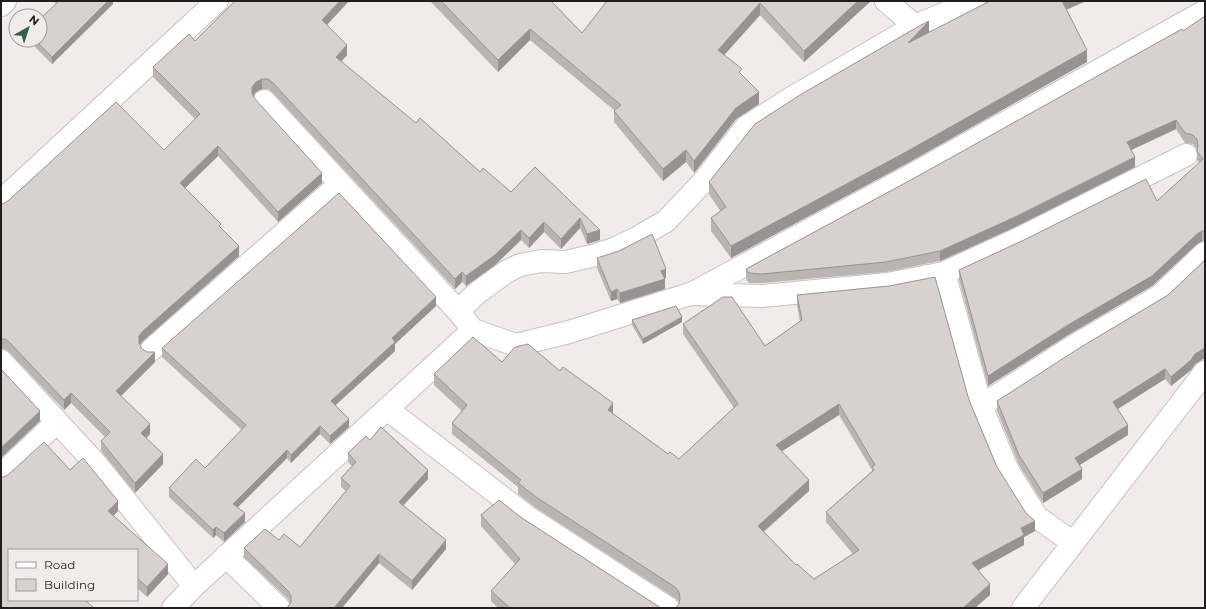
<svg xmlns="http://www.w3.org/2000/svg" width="1206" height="609" viewBox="0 0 1206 609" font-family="Montserrat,sans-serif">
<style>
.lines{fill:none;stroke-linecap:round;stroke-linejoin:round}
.minor-casing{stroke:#c6c1c2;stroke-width:24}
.minor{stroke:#fff;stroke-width:22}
.wall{fill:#b9b5b3;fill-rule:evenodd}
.shaded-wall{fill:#969392}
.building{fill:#d7d2d0;stroke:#969392;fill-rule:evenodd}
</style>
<rect width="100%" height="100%" fill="#f1ebec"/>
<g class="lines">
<defs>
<path id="minor" d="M 886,1 L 915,26
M 1,5 L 5,1
M 264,101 L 458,311
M 1,201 L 217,1
M 944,273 L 1018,239 L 1186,155
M 691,294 L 912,175 L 1205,11
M 473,330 L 516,345 L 569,332 L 690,294 L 762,296 L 888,284 L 944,273 L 981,406 L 1008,471 L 1037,517 L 1073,543
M 151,350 L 340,184
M 1,361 L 97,465 L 194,586
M 981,406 L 1074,346 L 1160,296 L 1205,253
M 387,409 L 529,518 L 668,608
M 1,475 L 57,422
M 226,556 L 279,608
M 173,608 L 194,586 L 473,330 L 458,311 L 477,293 L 506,272 L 520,265 L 541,261 L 565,262 L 592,256 L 614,249 L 635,239 L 666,221 L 703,182 L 746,127 L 793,97 L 915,26 L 974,1
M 1023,608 L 1205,372"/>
</defs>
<use href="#minor" class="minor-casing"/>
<use href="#minor" class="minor"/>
</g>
<path class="wall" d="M 53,1 L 113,1 L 113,4 L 52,64 L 28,40 L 40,40 L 56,4 Z
M 235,1 L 349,1 L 327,25 L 347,55 L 341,62 L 416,123 L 480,172 L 511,192 L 535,167 L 600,240 L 587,244 L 580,228 L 561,249 L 544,232 L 529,248 L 521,240 L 495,265 L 466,286 L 462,282 L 455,289 L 273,93 L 268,89 L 262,89 L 256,92 L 253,96 L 255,99 L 322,183 L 278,222 L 218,156 L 185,188 L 221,229 L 239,256 L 143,341 L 140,345 L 142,349 L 155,362 L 121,396 L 150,434 L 146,438 L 163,464 L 135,493 L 101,451 L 101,441 L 105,437 L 71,403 L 64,410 L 10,353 L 5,349 L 1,349 L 1,203 L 3,204 L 164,150 L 195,119 L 153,77 L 153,67 L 195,41 Z
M 430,1 L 551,1 L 582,33 L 607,1 L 871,1 L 804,62 L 760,15 L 724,55 L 742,75 L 759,104 L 736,119 L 694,173 L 686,162 L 663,181 L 614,122 L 614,110 L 530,40 L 498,72 Z
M 1086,1 L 1066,10 L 1087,62 L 906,164 L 731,258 L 711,231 L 711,218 L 721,212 L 709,194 L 709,182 L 929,33 Z
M 1205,16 L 1205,241 L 1202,241 L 1197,244 L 1152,286 L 1068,335 L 988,386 L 959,280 L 959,270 L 1157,201 L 1199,163 L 1197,160 L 1197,149 L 1193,144 L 1185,143 L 1176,129 L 1131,150 L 1135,167 L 1013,228 L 940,261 L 886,272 L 762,283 L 749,283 L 746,279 L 746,269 L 918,176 L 1183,31 Z
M 597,258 L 666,278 L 665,279 L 665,289 L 620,303 L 617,299 L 611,301 L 597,268 Z
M 1205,260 L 1205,358 L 1195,364 L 1191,370 L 1171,386 L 1165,379 L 1118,409 L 1128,435 L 1079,465 L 1082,479 L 1043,503 L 1019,465 L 997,411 L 997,401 L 1168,295 Z
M 797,295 L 969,400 L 997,467 L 1035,531 L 1024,537 L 1024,545 L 978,570 L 990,595 L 679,604 L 679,602 L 675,598 L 536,508 L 518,494 L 518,487 L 452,434 L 452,423 L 462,411 L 434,385 L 434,374 L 502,362 L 560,371 L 613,414 L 668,454 L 679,459 L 734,408 L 683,334 L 683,324 L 765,346 L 800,322 L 797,305 ZM 839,415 L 872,470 L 872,471 L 826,512 L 826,522 L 853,554 L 814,579 L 796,565 L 764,532 L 809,491 L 782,451 Z
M 436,306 L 395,344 L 395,351 L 336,405 L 349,427 L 330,444 L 320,434 L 291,463 L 287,458 L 238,507 L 245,522 L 224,542 L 216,535 L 213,538 L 169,497 L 169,488 L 205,468 L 242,430 L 162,357 L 162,348 Z
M 632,320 L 682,322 L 643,344 L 632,325 Z
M 370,440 L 428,479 L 403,505 L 446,549 L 412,590 L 379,563 L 342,608 L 287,608 L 290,603 L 288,599 L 244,557 L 244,548 L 279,540 L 300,547 L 346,491 L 341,487 L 341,478 L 352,466 L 348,462 L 348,453 Z
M 70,470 L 118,511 L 113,516 L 168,574 L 147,597 L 137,588 L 137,550 L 9,550 L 1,608 L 4,477 Z
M 481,515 L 522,518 L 661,608 L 498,608 L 491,601 L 491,591 L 515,564 L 481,526 Z"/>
<path class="shaded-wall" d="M 108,1 L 113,1 L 113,4 L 52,64 L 52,57 Z
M 340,1 L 349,1 L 322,30 L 322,20 Z
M 858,1 L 871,1 L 804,62 L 804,51 Z
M 1061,1 L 1086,1 L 1061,12 Z
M 760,3 L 760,15 L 718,62 L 718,50 Z
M 929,21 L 929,34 L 908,43 Z
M 530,29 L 530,40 L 498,72 L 498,60 Z
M 347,45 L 347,55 L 336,67 L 336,57 Z
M 1087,50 L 1087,62 L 906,164 L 731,258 L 731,246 Z
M 262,79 L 262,89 L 256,92 L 252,97 L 252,103 L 252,87 L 256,82 Z
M 759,92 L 759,104 L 736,119 L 694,173 L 694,161 L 736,108 Z
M 1176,120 L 1176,129 L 1127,152 L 1127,142 Z
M 218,146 L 218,156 L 180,193 L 180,183 Z
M 686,150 L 686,162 L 663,181 L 663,169 Z
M 1135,157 L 1135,167 L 1013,228 L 940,261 L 940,251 Z
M 322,173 L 322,183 L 278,222 L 278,212 Z
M 580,218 L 580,228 L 561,249 L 561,239 Z
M 544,222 L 544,232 L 529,248 L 529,238 Z
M 521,230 L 521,240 L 495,265 L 466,286 L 466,276 Z
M 600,230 L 600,240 L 587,244 L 587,234 Z
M 1202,231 L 1202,241 L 1197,244 L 1152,286 L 1068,335 L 988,386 L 988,376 L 1197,234 Z
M 239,246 L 239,256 L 143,341 L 139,346 L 139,336 L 143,331 Z
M 666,269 L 666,278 L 662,280 L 665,279 L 665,289 L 620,303 L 620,293 L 661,271 Z
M 462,272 L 462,282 L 455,289 L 455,279 Z
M 617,289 L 617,299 L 611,301 L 611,292 Z
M 436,297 L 436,306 L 395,344 L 395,351 L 331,409 L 331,401 L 392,338 Z
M 682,317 L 682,322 L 643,344 L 643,339 Z
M 1205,348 L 1205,358 L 1195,364 L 1191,370 L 1171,386 L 1171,377 L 1195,354 Z
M 155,352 L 155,362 L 116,401 L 116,391 Z
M 1165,369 L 1165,379 L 1113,412 L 1113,402 Z
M 71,393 L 71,403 L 64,410 L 64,400 Z
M 613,403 L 613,413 L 608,410 Z
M 839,404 L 839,415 L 776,455 L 776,445 Z
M 40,411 L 40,421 L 1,458 L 1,448 Z
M 349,419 L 349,427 L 330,444 L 330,436 Z
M 150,424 L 150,434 L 141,443 L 141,433 Z
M 1128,425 L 1128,435 L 1075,468 L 1075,458 Z
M 320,426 L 320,434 L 291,463 L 291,455 Z
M 287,450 L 287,458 L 233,512 L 233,504 Z
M 163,454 L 163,464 L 135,493 L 135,483 Z
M 1082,469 L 1082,479 L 1043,503 L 1043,493 Z
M 428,470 L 428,479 L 399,510 L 399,502 Z
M 809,480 L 809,491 L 758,536 L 758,526 Z
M 118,501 L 118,511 L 108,521 L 108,511 Z
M 245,513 L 245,522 L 224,542 L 224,533 Z
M 1035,521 L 1035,531 L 1024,537 L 1024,545 L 972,574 L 972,563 L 1021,528 Z
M 216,527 L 216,535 L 213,538 L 213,530 Z
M 446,540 L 446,549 L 412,590 L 412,581 Z
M 379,554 L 379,563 L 342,608 L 334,608 Z
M 168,564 L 168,574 L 147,597 L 147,587 Z
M 990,584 L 990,595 L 975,608 L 963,608 Z"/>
<path class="building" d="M 59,1 L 108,1 L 52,57 L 35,40 L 40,40 L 40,19 Z
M 235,1 L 340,1 L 322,20 L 347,45 L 336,57 L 416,123 L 420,118 L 480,172 L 483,168 L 511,192 L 535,167 L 600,230 L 587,234 L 580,218 L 561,239 L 544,222 L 529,238 L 521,230 L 495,255 L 466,276 L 462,272 L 455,279 L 273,83 L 268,79 L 262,79 L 256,82 L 252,87 L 252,93 L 255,99 L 322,173 L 278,212 L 218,146 L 180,183 L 221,224 L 219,226 L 239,246 L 143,331 L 139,336 L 139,343 L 142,349 L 147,352 L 155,352 L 116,391 L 150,424 L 141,433 L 163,454 L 135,483 L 101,441 L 110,432 L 71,393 L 64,400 L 10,343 L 5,339 L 1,339 L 1,203 L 3,204 L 9,200 L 116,102 L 164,150 L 200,114 L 153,67 L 189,34 L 195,41 Z
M 441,1 L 551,1 L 582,33 L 607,1 L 858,1 L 804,51 L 760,3 L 718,50 L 742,69 L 739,72 L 759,92 L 736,108 L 694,161 L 686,150 L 663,169 L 614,111 L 621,105 L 530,29 L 498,60 Z
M 990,1 L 1062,1 L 1087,50 L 906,152 L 731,246 L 711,218 L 726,207 L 709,182 L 755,124 L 800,95 L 921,25 L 929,21 L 908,43 Z
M 1205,16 L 1205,231 L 1202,231 L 1197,234 L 1152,276 L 1068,325 L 988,376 L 959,270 L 1024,240 L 1146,179 L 1157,201 L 1203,159 L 1197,151 L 1198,146 L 1197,139 L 1193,135 L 1185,133 L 1176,120 L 1127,142 L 1135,157 L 1013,218 L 940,251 L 886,262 L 762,274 L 749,273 L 746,269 L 918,176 L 1182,29 L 1183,31 Z
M 339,193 L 436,297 L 392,338 L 395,342 L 331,401 L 349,419 L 330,436 L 320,426 L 291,455 L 287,450 L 233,504 L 245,513 L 224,533 L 216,527 L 213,530 L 169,488 L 196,459 L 205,468 L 246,425 L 162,348 Z
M 652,234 L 666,269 L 661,271 L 665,279 L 620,293 L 617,289 L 611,292 L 597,258 L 619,251 Z
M 1205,260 L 1205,348 L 1195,354 L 1191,360 L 1171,377 L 1165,369 L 1113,402 L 1128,425 L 1075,458 L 1082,469 L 1043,493 L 1019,455 L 997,401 L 1081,347 L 1168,295 Z
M 935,277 L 969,400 L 997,467 L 1026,513 L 1035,521 L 1021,528 L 1024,535 L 972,563 L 990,584 L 963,608 L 675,608 L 679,604 L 680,598 L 679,592 L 675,587 L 536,497 L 518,483 L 521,480 L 452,423 L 467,405 L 434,374 L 473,337 L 502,362 L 515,347 L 528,344 L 560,371 L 563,367 L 613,403 L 608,410 L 668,454 L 670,452 L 679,459 L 738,404 L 683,324 L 723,297 L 732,297 L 765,346 L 802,320 L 797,295 L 889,286 ZM 839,404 L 875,465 L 872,466 L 874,470 L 826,512 L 859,550 L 814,579 L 797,564 L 796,565 L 758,526 L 809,480 L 776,445 Z
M 676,306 L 682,317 L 643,339 L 632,320 Z
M 1,369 L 40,411 L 1,448 Z
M 381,427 L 428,470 L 399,502 L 446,540 L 412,581 L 379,554 L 334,608 L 287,608 L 291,602 L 291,596 L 288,591 L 244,548 L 265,529 L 279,540 L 284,534 L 300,547 L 350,486 L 341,478 L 356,462 L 348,453 L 366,436 L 370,440 Z
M 44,442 L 70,470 L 83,458 L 118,501 L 108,511 L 168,564 L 147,587 L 137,578 L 137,550 L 9,550 L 9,600 L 85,600 L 94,608 L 1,608 L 1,477 L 4,477 L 9,474 Z
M 499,500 L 522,518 L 661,608 L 510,608 L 491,591 L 520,559 L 481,515 Z"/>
<rect width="1206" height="609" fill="none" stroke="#201e1e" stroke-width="4"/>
<rect x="8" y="549" width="130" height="52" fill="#f1ebec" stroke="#9d999a"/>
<rect x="16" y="562" width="20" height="6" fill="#ffffff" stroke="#9d999a"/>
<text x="44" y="569" font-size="12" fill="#201e1e">Road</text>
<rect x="16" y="579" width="20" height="12" fill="#d7d2d0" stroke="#9d999a"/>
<text x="44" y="589" font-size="12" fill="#201e1e">Building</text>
<g transform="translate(28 28) rotate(39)"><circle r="19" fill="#f1ebec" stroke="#9d999a"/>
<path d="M0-3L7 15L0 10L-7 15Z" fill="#2b644d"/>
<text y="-6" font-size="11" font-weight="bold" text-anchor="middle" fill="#201e1e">N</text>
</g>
</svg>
